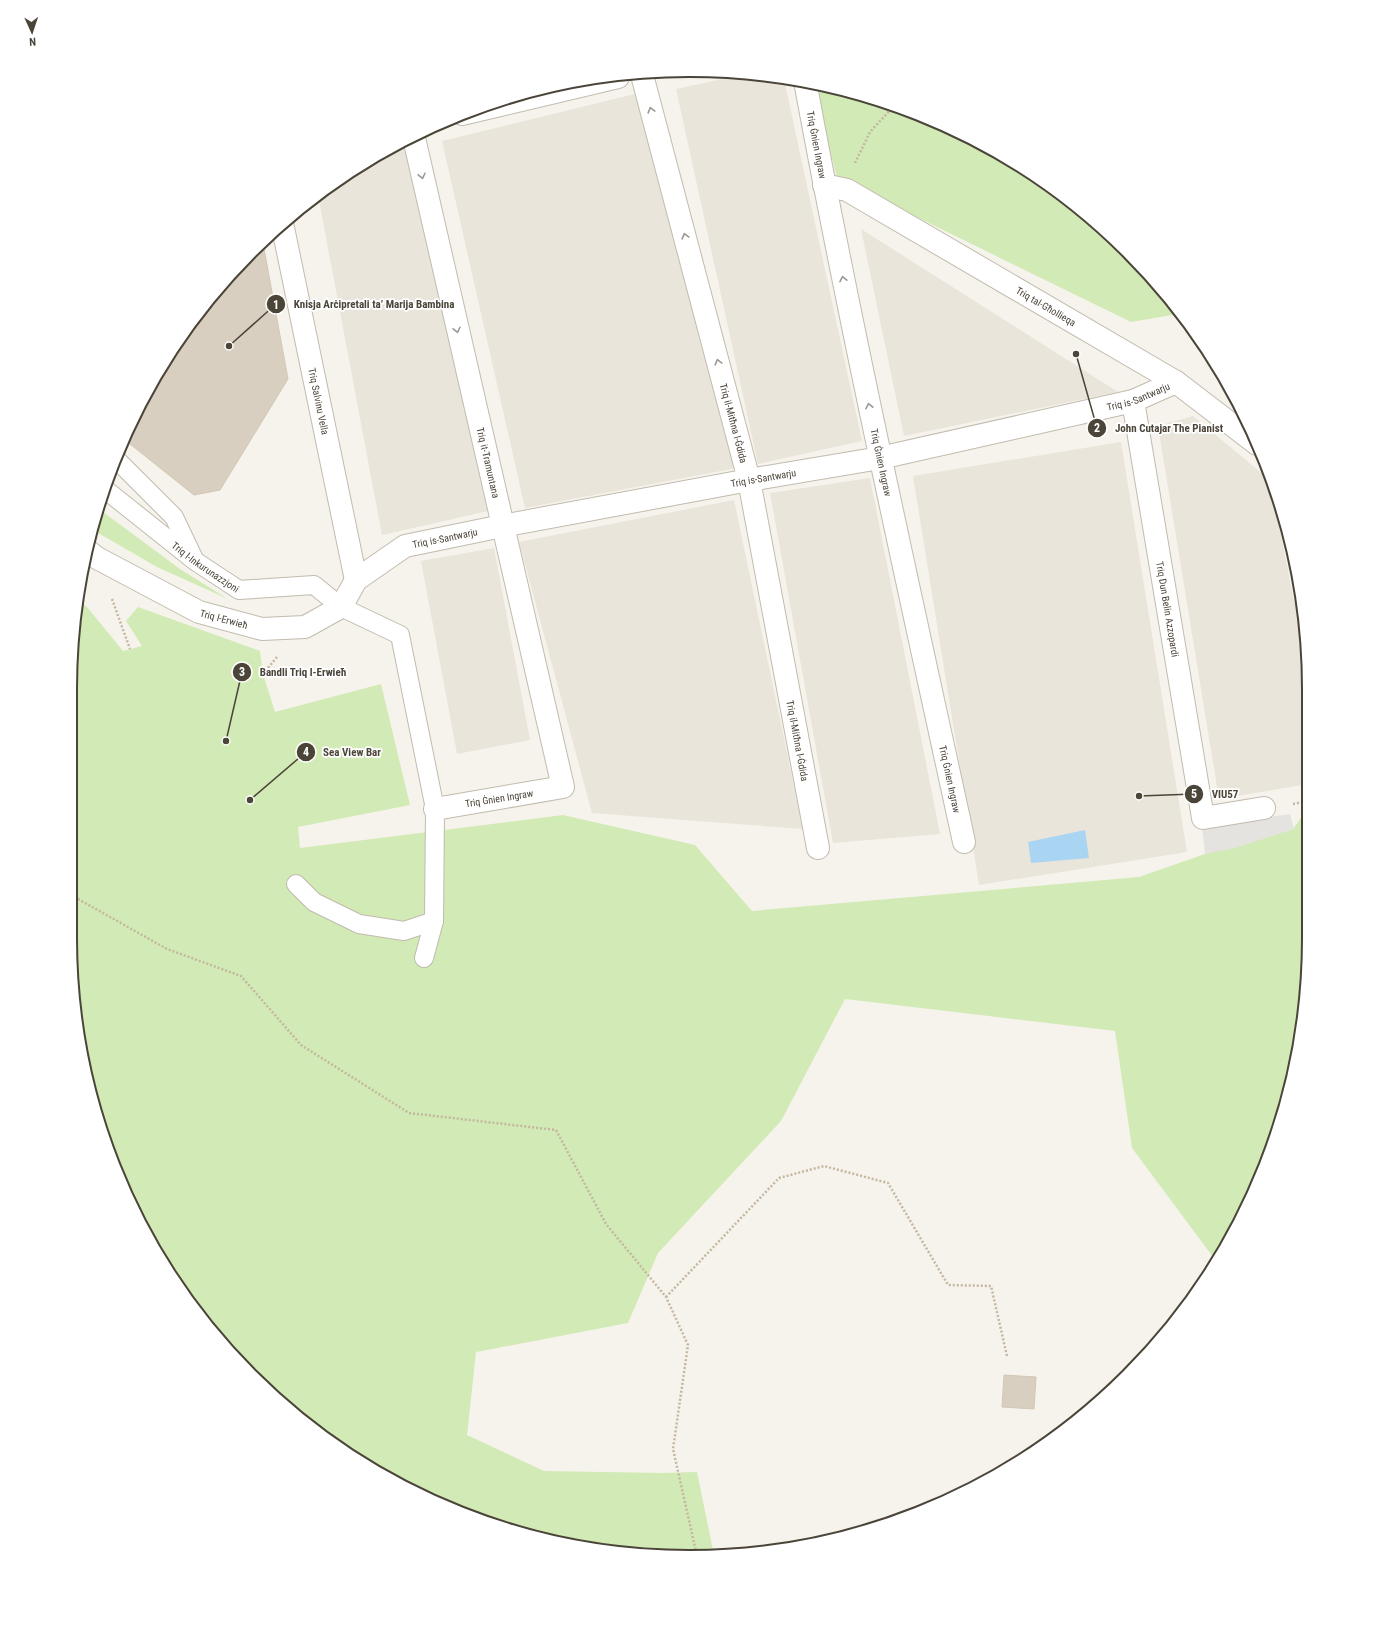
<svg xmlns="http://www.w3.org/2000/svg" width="1379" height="1627" viewBox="0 0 1379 1627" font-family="'Roboto Condensed',sans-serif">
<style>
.residential{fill:#eae5da}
.green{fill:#d2eab5}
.parking{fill:#e5e3e0}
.water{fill:#a9d4f2}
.building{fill:#d8cfc1;stroke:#d3c7b4}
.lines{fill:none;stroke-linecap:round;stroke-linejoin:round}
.lane-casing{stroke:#c2bbae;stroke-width:20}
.street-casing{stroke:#c2bbae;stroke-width:24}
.path{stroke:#c4b79f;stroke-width:2.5;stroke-dasharray:2 2;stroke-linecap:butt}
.lane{stroke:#fff;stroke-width:18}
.street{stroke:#fff;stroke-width:22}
.oneway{stroke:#9c9892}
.labels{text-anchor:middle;stroke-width:3.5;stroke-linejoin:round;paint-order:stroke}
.street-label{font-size:10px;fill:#4b4439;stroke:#fff}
.rim{fill:none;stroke:#4b4439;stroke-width:2}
.leader{fill:none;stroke:#4b4439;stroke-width:1.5}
.callout-dot{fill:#4b4439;stroke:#fff;stroke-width:1.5}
.mark-label{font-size:12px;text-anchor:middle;font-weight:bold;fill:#fff}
.callout-label{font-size:11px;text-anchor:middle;font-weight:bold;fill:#4b4439;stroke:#fff;stroke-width:3.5;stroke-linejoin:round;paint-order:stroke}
</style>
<rect width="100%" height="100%" fill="#f6f3ec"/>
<path class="residential" d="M 741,75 L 784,79 L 862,441 L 758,464 L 676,89 Z
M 647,91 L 737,468 L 525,508 L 442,141 Z
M 407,141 L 493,510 L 382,535 L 318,195 L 346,174 Z
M 861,229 L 1118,392 L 904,436 Z
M 1193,416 L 1270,480 L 1307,666 L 1309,689 L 1309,784 L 1219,799 L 1158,426 Z
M 1121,442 L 1187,852 L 979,885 L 913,476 Z
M 870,478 L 940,834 L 833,843 L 770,493 Z
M 734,500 L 803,829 L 592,813 L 519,542 Z
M 494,548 L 530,740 L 457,754 L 421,561 Z"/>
<path class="green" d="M 813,83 L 927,117 L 1034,175 L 1128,252 L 1185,321 L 1172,315 L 1131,322 L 837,178 Z
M 99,509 L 180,569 L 228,599 L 157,567 L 93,530 L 91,528 Z
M 77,600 L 87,607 L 123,651 L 142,646 L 126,621 L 138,607 L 260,651 L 263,674 L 275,712 L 381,684 L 410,805 L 298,827 L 300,848 L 563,815 L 695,845 L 752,911 L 1139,877 L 1205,854 L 1293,829 L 1308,808 L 1308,978 L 1297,1059 L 1276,1136 L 1226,1247 L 1216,1261 L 1132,1148 L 1115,1031 L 845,999 L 781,1121 L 658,1253 L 628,1323 L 476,1352 L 467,1435 L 544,1471 L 663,1473 L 697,1472 L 714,1555 L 689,1557 L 609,1552 L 490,1524 L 415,1493 L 345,1452 L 281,1403 L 224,1346 L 175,1282 L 134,1212 L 91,1098 L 75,1018 L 70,937 L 75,609 Z"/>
<path class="parking" d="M 1290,814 L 1294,829 L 1235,848 L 1205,854 L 1202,826 Z"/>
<path class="water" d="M 1085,830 L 1089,858 L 1031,863 L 1028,842 Z"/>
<path class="building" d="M 263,243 L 288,379 L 220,490 L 194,495 L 125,440 L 134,416 L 198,313 Z
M 1004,1375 L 1036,1377 L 1034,1409 L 1002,1407 Z"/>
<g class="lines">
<defs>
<g id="lane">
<path d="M 117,460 L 174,517 L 193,557"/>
<path id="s1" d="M 106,490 L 195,561 L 239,590 L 314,585 L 341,607 L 400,635 L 435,809 L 434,921 L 424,958"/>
<path d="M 296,884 L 314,902 L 359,924 L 404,931 L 434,921"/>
</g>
<g id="street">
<path id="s2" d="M 642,75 L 749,480 L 818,848"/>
<path id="s3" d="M 805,81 C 852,336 909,589 964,842"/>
<path d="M 462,114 L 618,77"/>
<path id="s4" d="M 414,138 L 563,787 L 435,809"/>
<path id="s5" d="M 824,185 L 847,190 L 1176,382 L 1257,444"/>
<path id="s6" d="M 282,223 L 356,580"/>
<path id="s7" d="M 1133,401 L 1203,818 L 1264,808"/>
<path id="s8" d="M 87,550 L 97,558 L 199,612 L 262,629 L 305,627 L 341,607 L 356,580 L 405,546 L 502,526 L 749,480 L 880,458 L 1133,401 L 1176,382"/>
</g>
</defs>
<use href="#lane" class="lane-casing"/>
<use href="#street" class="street-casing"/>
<path class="path" d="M 855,163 L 870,132 L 893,107
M 112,599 L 130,649
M 263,674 L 277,657
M 1293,804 L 1308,801
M 71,895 L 167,949 L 241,976 L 301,1045 L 409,1113 L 556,1130 L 606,1224 L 666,1297 L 688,1345 L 673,1449 L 697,1556
M 666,1297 L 779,1178 L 824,1166 L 888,1183 L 948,1285 L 991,1286 L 1007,1356"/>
<use href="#lane" class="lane"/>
<use href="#street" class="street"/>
</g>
<defs><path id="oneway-chevron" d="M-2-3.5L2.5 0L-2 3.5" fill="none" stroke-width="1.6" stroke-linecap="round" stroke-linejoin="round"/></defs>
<g class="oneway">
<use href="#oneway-chevron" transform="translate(651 110) rotate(-105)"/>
<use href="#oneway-chevron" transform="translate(422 176) rotate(77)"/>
<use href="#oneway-chevron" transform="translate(685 236) rotate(-105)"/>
<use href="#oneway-chevron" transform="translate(843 279) rotate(-102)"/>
<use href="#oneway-chevron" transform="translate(457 330) rotate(77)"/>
<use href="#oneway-chevron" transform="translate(718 362) rotate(-105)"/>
<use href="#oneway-chevron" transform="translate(869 406) rotate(-102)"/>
</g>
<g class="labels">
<g class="street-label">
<text dy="4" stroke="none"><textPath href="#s3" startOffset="65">Triq Ġnien Ingraw</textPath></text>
<text dy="4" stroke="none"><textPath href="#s5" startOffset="254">Triq tal-Għollieqa</textPath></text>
<text dy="4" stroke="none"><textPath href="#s8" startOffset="1117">Triq is-Santwarju</textPath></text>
<text dy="4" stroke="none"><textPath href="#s6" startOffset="182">Triq Salvinu Vella</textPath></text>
<text dy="4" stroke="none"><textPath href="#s2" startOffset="360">Triq il-Mitħna l-Ġdida</textPath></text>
<text dy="4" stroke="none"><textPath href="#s3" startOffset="389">Triq Ġnien Ingraw</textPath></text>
<text dy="4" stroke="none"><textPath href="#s4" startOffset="333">Triq it-Tramuntana</textPath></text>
<text dy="4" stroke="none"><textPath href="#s8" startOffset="733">Triq is-Santwarju</textPath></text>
<text dy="4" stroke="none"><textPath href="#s8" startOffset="409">Triq is-Santwarju</textPath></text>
<text dy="4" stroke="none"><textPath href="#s1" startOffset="126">Triq l-Inkurunazzjoni</textPath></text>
<text dy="4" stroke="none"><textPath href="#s7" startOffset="211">Triq Dun Belin Azzopardi</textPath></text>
<text dy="4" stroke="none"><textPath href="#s8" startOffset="154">Triq l-Erwieħ</textPath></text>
<text dy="4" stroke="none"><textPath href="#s2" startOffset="684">Triq il-Mitħna l-Ġdida</textPath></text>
<text dy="4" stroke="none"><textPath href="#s3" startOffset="713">Triq Ġnien Ingraw</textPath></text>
<text transform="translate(499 798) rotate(-9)" y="4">Triq Ġnien Ingraw</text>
</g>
</g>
<path d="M0 0H1379V1627H0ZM689 77H690A612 612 0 0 1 1302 689V938A612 612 0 0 1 690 1550H689A612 612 0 0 1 77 938V689A612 612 0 0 1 689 77Z" fill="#fff" fill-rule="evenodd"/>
<path class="rim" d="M689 77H690A612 612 0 0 1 1302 689V938A612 612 0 0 1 690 1550H689A612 612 0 0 1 77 938V689A612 612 0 0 1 689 77Z"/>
<path class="leader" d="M229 346L276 304M1076 354L1097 428M226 741L242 672M250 800L306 752M1139 796L1194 794"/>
<g class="callout-dot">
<circle cx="229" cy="346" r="4"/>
<circle cx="1076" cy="354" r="4"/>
<circle cx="226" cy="741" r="4"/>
<circle cx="250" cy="800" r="4"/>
<circle cx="1139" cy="796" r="4"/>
<circle cx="276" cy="304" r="10"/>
<circle cx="1097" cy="428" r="10"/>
<circle cx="242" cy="672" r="10"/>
<circle cx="306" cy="752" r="10"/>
<circle cx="1194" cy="794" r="10"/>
</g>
<g class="mark-label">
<text x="276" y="309">1</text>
<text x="1097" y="432">2</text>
<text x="242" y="676">3</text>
<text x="306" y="756">4</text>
<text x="1194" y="798">5</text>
</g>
<g class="callout-label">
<text x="374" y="308">Knisja Arċipretali ta’ Marija Bambina</text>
<text x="1169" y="432">John Cutajar The Pianist</text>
<text x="303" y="676">Bandli Triq l-Erwieħ</text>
<text x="352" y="756">Sea View Bar</text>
<text x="1225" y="798">VIU57</text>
</g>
<g transform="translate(32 32) rotate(177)" stroke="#ffffff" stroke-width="3" paint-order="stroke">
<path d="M0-3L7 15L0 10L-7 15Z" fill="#4b4439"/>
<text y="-6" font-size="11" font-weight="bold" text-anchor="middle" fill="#4b4439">N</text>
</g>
</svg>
